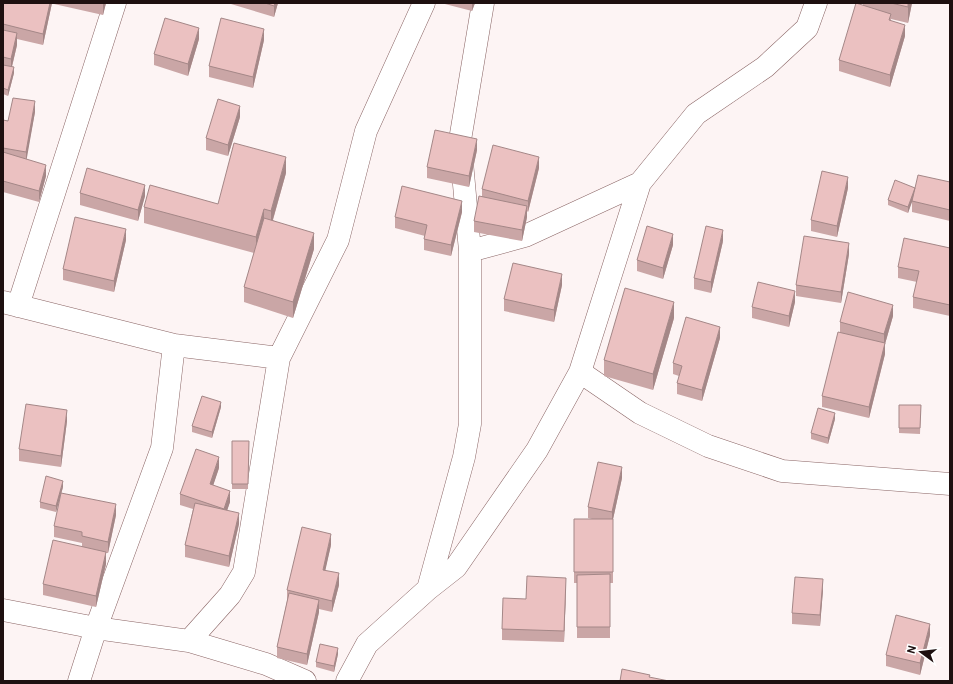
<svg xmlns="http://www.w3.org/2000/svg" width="953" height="684" viewBox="0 0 953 684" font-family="Roboto,sans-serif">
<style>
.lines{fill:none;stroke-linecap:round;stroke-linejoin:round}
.minor-casing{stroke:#8a6565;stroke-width:23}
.minor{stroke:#fff;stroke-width:22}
.wall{fill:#caa6a6}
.shaded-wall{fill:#a48787}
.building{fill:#ebc1c1;stroke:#a48787}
</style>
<rect width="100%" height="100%" fill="#fdf4f4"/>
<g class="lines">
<defs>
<path id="minor" d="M 470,251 L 525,236 L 640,183
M 3,302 L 174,345 L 279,358 L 338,240 L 366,131 L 424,3
M 18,306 L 115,3
M 580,372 L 640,413 L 708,446 L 782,471 L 950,484
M 428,589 L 456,567 L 537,450 L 580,372 L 640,183 L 696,114 L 765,67 L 807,28 L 816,3
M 3,610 L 96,628 L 189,641 L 266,664 L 305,681
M 189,641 L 230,595 L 244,572 L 279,358
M 79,681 L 96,628 L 162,448 L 174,345
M 347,681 L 367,644 L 428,589 L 464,457 L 470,424 L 470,251 L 460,140 L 483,3"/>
</defs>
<use href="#minor" class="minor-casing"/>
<use href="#minor" class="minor"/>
</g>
<path class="wall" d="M 3,3 L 52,3 L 43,45 L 17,39 L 17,45 L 12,67 L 14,73 L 8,96 L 3,94 Z
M 54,3 L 106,3 L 103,15 L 54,4 Z
M 231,3 L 278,3 L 274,17 L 231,4 Z
M 441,3 L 475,3 L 472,11 Z
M 863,3 L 912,3 L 908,23 L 891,19 L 891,21 L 905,36 L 890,87 L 839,71 L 839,60 L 863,5 Z
M 199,39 L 188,76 L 154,65 L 154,54 Z
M 264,40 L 253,88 L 209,77 L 209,66 Z
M 35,112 L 26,159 L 46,176 L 39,202 L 3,192 L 3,120 L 8,121 Z
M 240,117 L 228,156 L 206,150 L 206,138 Z
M 477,150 L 469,187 L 427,178 L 427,167 Z
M 539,168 L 528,212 L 527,211 L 527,217 L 522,241 L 474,232 L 474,221 L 482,197 L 482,189 Z
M 286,173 L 273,220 L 314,249 L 293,318 L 244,302 L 244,287 L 254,253 L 144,223 L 144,207 L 218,204 Z
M 950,182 L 950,221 L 912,212 L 912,201 L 913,197 L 908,213 L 888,205 L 888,200 Z
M 848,188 L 837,237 L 811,231 L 811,220 Z
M 80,193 L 145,196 L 138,221 L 80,205 Z
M 462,212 L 451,256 L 424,250 L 424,239 L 425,236 L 395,228 L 395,217 Z
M 126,240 L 114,292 L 63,280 L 63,269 Z
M 723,241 L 711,293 L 694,289 L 694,278 Z
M 673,245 L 663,279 L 637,271 L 637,260 Z
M 950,248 L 950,316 L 913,308 L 913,297 L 917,282 L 898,278 L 898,267 Z
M 849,254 L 841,303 L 796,296 L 796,285 Z
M 562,285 L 554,322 L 504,311 L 504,299 Z
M 795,302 L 789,327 L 752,318 L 752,307 Z
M 893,316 L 885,344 L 885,354 L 869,418 L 822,407 L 822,396 L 840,333 L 840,322 Z
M 674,318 L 653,390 L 604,376 L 604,360 Z
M 720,338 L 702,401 L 677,394 L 677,383 L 679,376 L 673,374 L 673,363 Z
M 921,405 L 920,434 L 899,433 L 899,428 Z
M 221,407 L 212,438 L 192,432 L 192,426 Z
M 835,419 L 828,444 L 811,439 L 811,433 Z
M 67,421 L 61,467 L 19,461 L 19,449 Z
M 232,441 L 249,441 L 248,489 L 232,489 Z
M 219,468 L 213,485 L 230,502 L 227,510 L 239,524 L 229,567 L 185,557 L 185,545 L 193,509 L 180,505 L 180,494 Z
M 622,478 L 613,519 L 613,583 L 610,583 L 610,638 L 577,638 L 577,583 L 574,583 L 574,519 L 592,519 L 588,518 L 588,507 Z
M 63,487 L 56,512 L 40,508 L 40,502 Z
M 116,515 L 108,553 L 106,553 L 106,564 L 96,607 L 43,595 L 43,584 L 82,547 L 82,543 L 54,537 L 54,526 Z
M 331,545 L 325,570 L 339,585 L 332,612 L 319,609 L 319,612 L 307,665 L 277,658 L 277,647 L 287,601 L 287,590 Z
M 566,589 L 564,642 L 502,640 L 502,629 Z
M 823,590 L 820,626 L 792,624 L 792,613 Z
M 930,635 L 920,675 L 886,666 L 886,655 Z
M 338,654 L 334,672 L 316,667 L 316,662 Z"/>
<path class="shaded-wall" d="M 50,3 L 52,3 L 43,45 L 43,34 Z
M 103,3 L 106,3 L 103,15 Z
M 275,3 L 278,3 L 274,17 L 274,6 Z
M 472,3 L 475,3 L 472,11 Z
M 908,3 L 912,3 L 908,23 Z
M 905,25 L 905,36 L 890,87 L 890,75 Z
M 199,28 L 199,39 L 188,76 L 188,64 Z
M 264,29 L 264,40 L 253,88 L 253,77 Z
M 17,33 L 17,45 L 11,70 L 11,59 Z
M 14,67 L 14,73 L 8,96 L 8,90 Z
M 35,101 L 35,112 L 26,163 L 26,152 Z
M 240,106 L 240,117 L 228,156 L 228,145 Z
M 477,139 L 477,150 L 469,187 L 469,176 Z
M 286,157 L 286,173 L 271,226 L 271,211 Z
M 539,157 L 539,168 L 528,212 L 528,201 Z
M 46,165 L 46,176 L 39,202 L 39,191 Z
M 848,177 L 848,188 L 837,237 L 837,226 Z
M 145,185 L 145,196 L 138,221 L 138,210 Z
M 915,188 L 915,194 L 908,213 L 908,207 Z
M 462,201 L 462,212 L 451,256 L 451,245 Z
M 527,206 L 527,217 L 522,241 L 522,230 Z
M 264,209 L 264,225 L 256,253 L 256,237 Z
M 126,229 L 126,240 L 114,292 L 114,281 Z
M 723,230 L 723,241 L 711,293 L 711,282 Z
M 314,233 L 314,249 L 293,318 L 293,302 Z
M 673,234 L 673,245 L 663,279 L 663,268 Z
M 849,243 L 849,254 L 841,303 L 841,292 Z
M 562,274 L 562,285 L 554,322 L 554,310 Z
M 795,291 L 795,302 L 789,327 L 789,316 Z
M 674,302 L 674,318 L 653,390 L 653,374 Z
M 893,305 L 893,316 L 885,344 L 885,354 L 869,418 L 869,407 L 884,345 L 884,334 Z
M 720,327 L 720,338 L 702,401 L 702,390 Z
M 221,402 L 221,407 L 212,438 L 212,432 Z
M 67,410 L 67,421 L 61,467 L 61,456 Z
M 835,413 L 835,419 L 828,444 L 828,438 Z
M 219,457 L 219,468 L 210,495 L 210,484 Z
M 622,467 L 622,478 L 612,524 L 612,512 Z
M 63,481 L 63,487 L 56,512 L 56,506 Z
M 230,491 L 230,502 L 224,520 L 224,509 Z
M 116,504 L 116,515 L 108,553 L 108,542 Z
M 239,513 L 239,524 L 229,567 L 229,556 Z
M 331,534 L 331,545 L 323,581 L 323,570 Z
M 106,552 L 106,564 L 96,607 L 96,596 Z
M 339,573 L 339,585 L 332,612 L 332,601 Z
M 566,578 L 566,589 L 564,642 L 564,631 Z
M 823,579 L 823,590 L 820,626 L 820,615 Z
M 319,600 L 319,612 L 307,665 L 307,654 Z
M 930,624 L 930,635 L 920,675 L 920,663 Z
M 338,648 L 338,654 L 334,672 L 334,666 Z"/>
<path class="building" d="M 3,3 L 50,3 L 43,34 L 3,24 Z
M 265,3 L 275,3 L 274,6 Z
M 856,3 L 891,14 L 889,20 L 905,25 L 890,75 L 839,60 Z
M 891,3 L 908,3 L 908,7 Z
M 165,18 L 199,28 L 188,64 L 154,54 Z
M 221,18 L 264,29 L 253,77 L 209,66 Z
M 3,30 L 17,33 L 11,59 L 3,57 Z
M 3,65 L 14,67 L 8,90 L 3,88 Z
M 13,98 L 35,101 L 26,152 L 3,148 L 3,120 L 8,121 Z
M 218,99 L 240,106 L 228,145 L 206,138 Z
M 435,130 L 477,139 L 469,176 L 427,167 Z
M 234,143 L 286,157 L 271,211 L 264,209 L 256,237 L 144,207 L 150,185 L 218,204 Z
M 493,145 L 539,157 L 528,201 L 482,189 Z
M 3,152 L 46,165 L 39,191 L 3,181 Z
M 87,168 L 145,185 L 138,210 L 80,193 Z
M 822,171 L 848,177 L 837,226 L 811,220 Z
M 918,175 L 950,182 L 950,210 L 912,201 Z
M 895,180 L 915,188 L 908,207 L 888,200 Z
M 402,186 L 462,201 L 451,245 L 424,239 L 427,225 L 395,217 Z
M 479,196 L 527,206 L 522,230 L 474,221 Z
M 75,217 L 126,229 L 114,281 L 63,269 Z
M 264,218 L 314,233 L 293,302 L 244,287 Z
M 647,226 L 673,234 L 663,268 L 637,260 Z
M 706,226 L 723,230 L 711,282 L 694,278 Z
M 804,236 L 849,243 L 841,292 L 796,285 Z
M 904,238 L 950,248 L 950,305 L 913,297 L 919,271 L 898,267 Z
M 513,263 L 562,274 L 554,310 L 504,299 Z
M 758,282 L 795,291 L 789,316 L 752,307 Z
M 625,288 L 674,302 L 653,374 L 604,360 Z
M 848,292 L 893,305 L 884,334 L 840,322 Z
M 686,317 L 720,327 L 702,390 L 677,383 L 682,366 L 673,363 Z
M 838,332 L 885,343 L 869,407 L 822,396 Z
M 202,396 L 221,402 L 212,432 L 192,426 Z
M 26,404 L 67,410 L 61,456 L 19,449 Z
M 899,405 L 921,405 L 920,428 L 899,428 Z
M 818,408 L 835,413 L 828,438 L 811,433 Z
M 232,441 L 249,441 L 248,484 L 232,484 Z
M 196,449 L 219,457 L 210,484 L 230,491 L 224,509 L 180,494 Z
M 598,462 L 622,467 L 612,512 L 588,507 Z
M 46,476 L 63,481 L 56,506 L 40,502 Z
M 61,493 L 116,504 L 108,542 L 82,536 L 82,532 L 54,526 Z
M 195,503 L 239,513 L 229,556 L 185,545 Z
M 574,519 L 613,519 L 613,572 L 574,572 Z
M 302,527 L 331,534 L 323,570 L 339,573 L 332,601 L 287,590 Z
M 53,540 L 106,552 L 96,596 L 43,584 Z
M 610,574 L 610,627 L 577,627 L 577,575 Z
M 527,576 L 566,578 L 564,631 L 502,629 L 503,598 L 526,599 Z
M 795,577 L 823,579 L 820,615 L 792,613 Z
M 289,593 L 319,600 L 307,654 L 277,647 Z
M 896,615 L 930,624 L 920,663 L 886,655 Z
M 320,644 L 338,648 L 334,666 L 316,662 Z
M 622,669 L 650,675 L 649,677 L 669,681 L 620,681 Z"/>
<rect width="953" height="684" fill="none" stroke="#1e1010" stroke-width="8"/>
<g transform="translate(921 652) rotate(285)" stroke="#ffffff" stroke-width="3" paint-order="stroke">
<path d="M0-3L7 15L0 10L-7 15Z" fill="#1e1010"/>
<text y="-6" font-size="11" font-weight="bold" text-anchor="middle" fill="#1e1010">N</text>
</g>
</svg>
